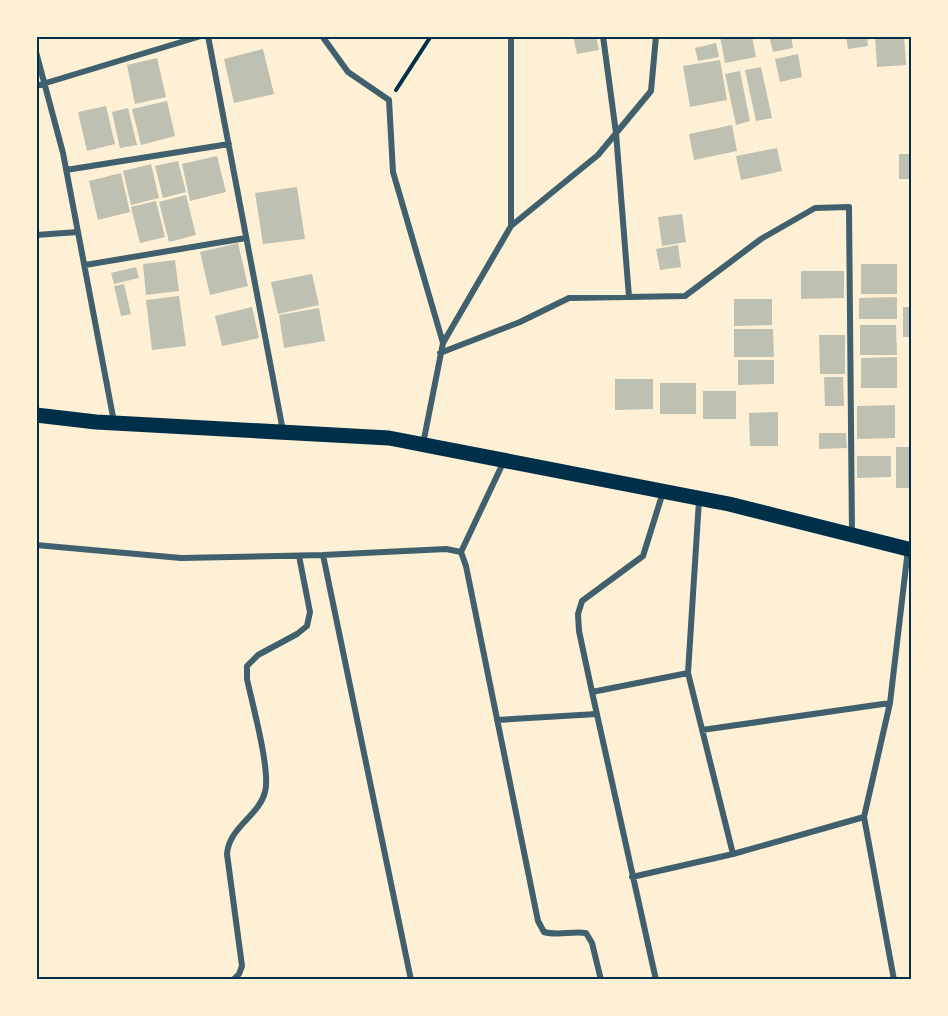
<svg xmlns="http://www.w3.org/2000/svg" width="948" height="1016" viewBox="0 0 948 1016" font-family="'IBM Plex Serif',serif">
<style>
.building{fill:#bec0b2}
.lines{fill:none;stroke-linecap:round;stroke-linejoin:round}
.path{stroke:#003049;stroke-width:4}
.minor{stroke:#3f606c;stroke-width:6}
.primary{stroke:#003049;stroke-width:15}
.neatline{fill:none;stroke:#003049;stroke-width:2}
</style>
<rect width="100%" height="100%" fill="#fdf0d5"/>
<path class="building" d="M 573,36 L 596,36 L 599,50 L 577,54 Z
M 720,36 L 752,36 L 756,57 L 725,63 Z
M 769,36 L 791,36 L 793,48 L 773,52 Z
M 846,36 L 867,36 L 868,46 L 848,49 Z
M 875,36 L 904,36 L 906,65 L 877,67 Z
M 716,43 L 719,57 L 698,61 L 695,48 Z
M 263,49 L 274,94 L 234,103 L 224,59 Z
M 798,54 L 802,77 L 780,82 L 775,59 Z
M 157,58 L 166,97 L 135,104 L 127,65 Z
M 720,60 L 727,100 L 690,107 L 683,66 Z
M 761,67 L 772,118 L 756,121 L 745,70 Z
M 740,71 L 750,121 L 736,125 L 725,74 Z
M 167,101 L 175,136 L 141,145 L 132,109 Z
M 106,106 L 115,144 L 87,151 L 78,112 Z
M 128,108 L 137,145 L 120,148 L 112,112 Z
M 732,125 L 737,151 L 694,160 L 689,134 Z
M 777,148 L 782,171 L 741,180 L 736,156 Z
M 899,154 L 912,154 L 912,179 L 899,179 Z
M 217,156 L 226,192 L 190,201 L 182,164 Z
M 178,161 L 186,192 L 163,198 L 155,166 Z
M 151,164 L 159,198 L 131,205 L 123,171 Z
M 121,173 L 130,212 L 98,220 L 89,181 Z
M 297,187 L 305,239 L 263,244 L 255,193 Z
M 186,195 L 196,235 L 169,242 L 159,202 Z
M 156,201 L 165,237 L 140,243 L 131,207 Z
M 682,214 L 686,242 L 662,246 L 658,217 Z
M 238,243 L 248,286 L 210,295 L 200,252 Z
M 678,245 L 681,267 L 660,270 L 656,249 Z
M 175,260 L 179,291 L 146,295 L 143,264 Z
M 861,264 L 897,264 L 897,294 L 861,294 Z
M 136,267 L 139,278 L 114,284 L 111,273 Z
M 801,271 L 844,271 L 844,298 L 801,299 Z
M 312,274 L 319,305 L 278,314 L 271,282 Z
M 124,284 L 131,314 L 121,316 L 114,286 Z
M 179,296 L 186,346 L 152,350 L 146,300 Z
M 897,297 L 897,319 L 859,319 L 859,298 Z
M 734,299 L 772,299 L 772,325 L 734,326 Z
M 252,307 L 259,338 L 222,346 L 215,316 Z
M 903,307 L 912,307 L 912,337 L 903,337 Z
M 319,308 L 325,341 L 284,348 L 279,315 Z
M 860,325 L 896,325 L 897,355 L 860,355 Z
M 734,329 L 773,329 L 774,357 L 734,357 Z
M 819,335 L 845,335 L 845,374 L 820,374 Z
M 897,357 L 897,388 L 861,388 L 861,358 Z
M 738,360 L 774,360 L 774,384 L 738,385 Z
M 824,377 L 843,377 L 844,406 L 825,406 Z
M 615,379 L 653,379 L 653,409 L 615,410 Z
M 660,383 L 696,383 L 696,414 L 660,414 Z
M 703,391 L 736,391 L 736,419 L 703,419 Z
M 895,405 L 895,438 L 857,439 L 857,406 Z
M 778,412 L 778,446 L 750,446 L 749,413 Z
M 819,433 L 846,433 L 847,448 L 819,449 Z
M 896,447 L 912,447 L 912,488 L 896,488 Z
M 857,456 L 891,456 L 891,477 L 857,478 Z"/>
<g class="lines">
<path class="path" d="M 396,90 L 431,36"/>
<path class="minor" d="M 208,36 L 283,431
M 322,36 L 348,72 L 389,100 L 393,172 L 443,343
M 603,36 L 616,133 L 629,297
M 36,52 L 63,153 L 114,422
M 36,86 L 201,36
M 66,170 L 229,144
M 511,226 L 511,36
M 36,235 L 78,232
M 85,265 L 246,238
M 440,353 L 520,322 L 569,298 L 685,296 L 761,239 L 815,208 L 849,207 L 852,535
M 423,444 L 443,343 L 511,226 L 598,155 L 651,91 L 656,36
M 699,500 L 688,673 L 733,854
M 36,545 L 181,558 L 323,555 L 446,549 L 461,552 L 466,566 L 538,921 L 544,932 C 558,936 571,931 586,933 L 592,943 L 601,980
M 461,552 L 504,461
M 323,555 L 411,980
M 592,692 L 688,673
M 497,720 L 597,714
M 702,730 L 890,703
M 632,877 L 733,854 L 864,817
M 233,980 L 239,974 L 242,966 L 227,854 C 229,827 259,816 265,792 C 271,771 252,703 247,679 L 247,666 L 258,655 L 297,634 L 307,626 L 310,612 L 299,556
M 656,980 L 592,692 L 579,631 L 578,614 L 582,601 L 643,556 L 663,492
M 894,980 L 864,817 L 890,703 L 908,549"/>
<path class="primary" d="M 36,415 L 96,422 L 389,438 L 729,504 L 912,550"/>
</g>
<rect width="948" height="1016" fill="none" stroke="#fdf0d5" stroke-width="75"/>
<rect x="38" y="38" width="872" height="940" class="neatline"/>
</svg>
